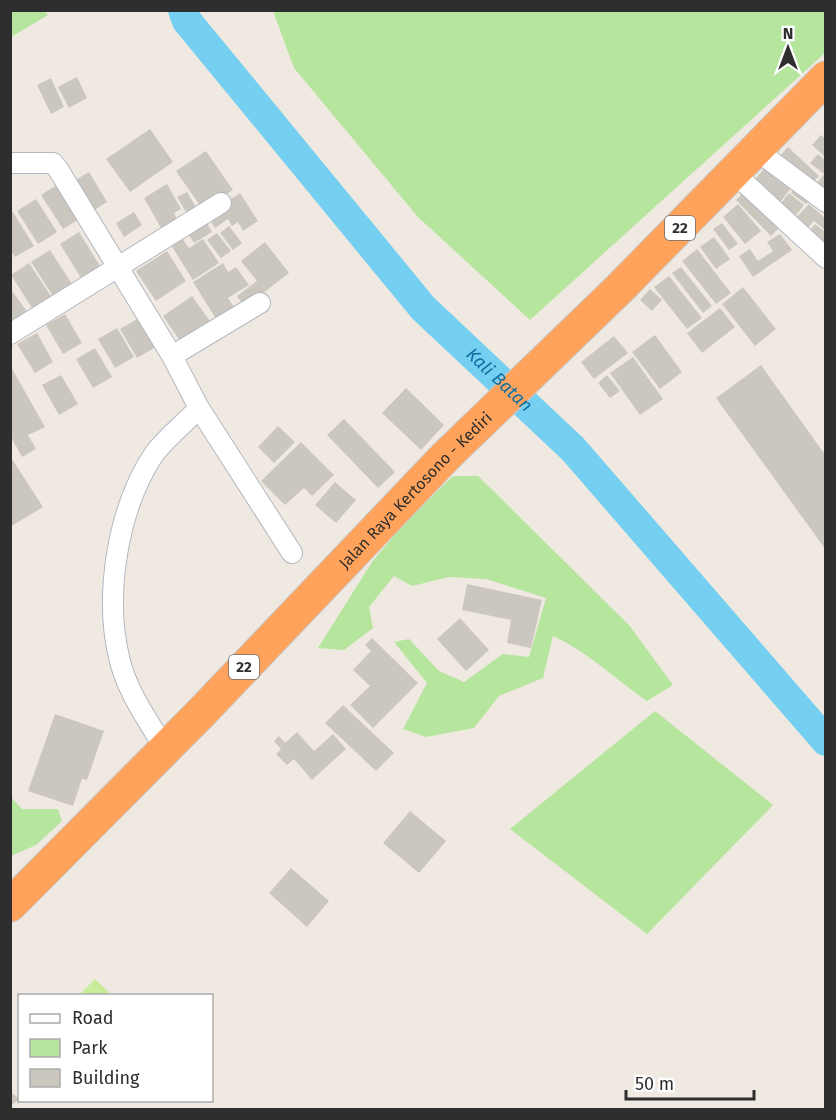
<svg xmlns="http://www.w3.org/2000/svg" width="836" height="1120" viewBox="0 0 836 1120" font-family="'Fira Sans',sans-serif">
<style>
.green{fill:#b6e59e}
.pitch{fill:#c9ec9a}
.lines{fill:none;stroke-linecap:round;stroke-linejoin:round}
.river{stroke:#75cff0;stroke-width:30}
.building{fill:#cbc7bf}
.street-casing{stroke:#b4b7c1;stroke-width:22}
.highway-casing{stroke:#c9c9c9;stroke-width:35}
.street{stroke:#fff;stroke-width:20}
.highway{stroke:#ffa35c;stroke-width:33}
.labels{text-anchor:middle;stroke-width:6;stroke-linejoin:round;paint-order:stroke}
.shield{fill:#fff;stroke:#6d6d6d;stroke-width:1.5}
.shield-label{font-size:15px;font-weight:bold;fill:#2e2e2e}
.street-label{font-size:16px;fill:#2e2e2e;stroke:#fff}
.water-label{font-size:18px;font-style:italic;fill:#0d6fa3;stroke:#fff}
</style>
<rect width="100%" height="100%" fill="#efe9e1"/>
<path class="green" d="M 11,10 L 44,11 L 48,15 L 11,37 Z
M 273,11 L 825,11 L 825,53 L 530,320 L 418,217 L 294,68 Z
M 453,476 L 478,476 L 629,625 L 673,685 L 647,701 C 615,679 588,652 553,636 L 543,678 L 499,696 L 474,728 L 426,737 L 403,729 L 427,683 L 394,642 L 409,639 L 439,671 L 464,682 L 503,654 L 529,657 L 546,598 L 486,579 L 449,577 L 412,586 L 394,576 L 369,607 L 373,628 L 344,650 L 318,648 L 372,562 L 408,519 Z
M 655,711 L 773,805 L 647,934 L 510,829 Z
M 11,797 L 22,809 L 58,809 L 62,821 L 36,845 L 11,856 Z"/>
<path class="pitch" d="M 95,979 L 112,995 L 79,995 Z"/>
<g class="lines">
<path class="river" id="s1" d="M 183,10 L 187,21 L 423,308 L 573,449 L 826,741"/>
</g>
<path class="building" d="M 77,77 L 87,98 L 69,108 L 58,87 Z
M 51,78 L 64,107 L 51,114 L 37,85 Z
M 150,129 L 173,162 L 130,192 L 106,159 Z
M 821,135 L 826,139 L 826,158 L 812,145 Z
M 788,147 L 819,176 L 809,187 L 777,159 Z
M 206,151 L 233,190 L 203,210 L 176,171 Z
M 818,154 L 826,161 L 826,198 L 813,188 L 824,174 L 810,163 Z
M 768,164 L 794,184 L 778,205 L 751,184 Z
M 89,172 L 107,202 L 91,212 L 72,182 Z
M 60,183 L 82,217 L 63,229 L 41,195 Z
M 167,184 L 181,209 L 174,213 L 177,219 L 161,228 L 144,198 Z
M 797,185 L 812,197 L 806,204 L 791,193 Z
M 745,191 L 780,227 L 771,236 L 736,200 Z
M 187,192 L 196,207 L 186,212 L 177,197 Z
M 240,193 L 258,221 L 243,231 L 238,222 L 232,226 L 228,219 L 215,228 L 207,215 Z
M 789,193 L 804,205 L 792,220 L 777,208 Z
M 36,199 L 57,232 L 38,244 L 17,211 Z
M 738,204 L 761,231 L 745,244 L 723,217 Z
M 809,204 L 826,219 L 826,231 L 814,221 L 802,234 L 791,223 Z
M 13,212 L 34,246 L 15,257 L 10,250 L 10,213 Z
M 134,212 L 142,225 L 124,237 L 116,223 Z
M 206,221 L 212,232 L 194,243 L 187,232 Z
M 722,223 L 738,244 L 729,250 L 713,229 Z
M 815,224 L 826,233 L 826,242 L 821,247 L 806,235 Z
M 229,226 L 242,243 L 233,250 L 220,233 Z
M 79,232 L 100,266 L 81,278 L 60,244 Z
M 217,233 L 231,251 L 221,258 L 207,240 Z
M 780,234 L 792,250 L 753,277 L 739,256 L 750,249 L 758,261 L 773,251 L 767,242 Z
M 180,235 L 189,248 L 203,239 L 219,263 L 193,280 L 169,242 Z
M 714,237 L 730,259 L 716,269 L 700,247 Z
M 265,242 L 289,273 L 245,307 L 237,296 L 257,281 L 241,261 Z
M 697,249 L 731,293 L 716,304 L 682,261 Z
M 50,250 L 72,284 L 53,296 L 31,262 Z
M 167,251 L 186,281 L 156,301 L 136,271 Z
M 29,263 L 51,296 L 32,308 L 11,275 Z
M 223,263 L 228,272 L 236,267 L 249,285 L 228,298 L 236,310 L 218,322 L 193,282 Z
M 681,267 L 712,306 L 703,313 L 672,273 Z
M 669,276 L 702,318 L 687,329 L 654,287 Z
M 743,287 L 776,329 L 755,346 L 722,304 Z
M 10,288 L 28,313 L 10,325 Z
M 650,289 L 662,300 L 652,311 L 640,300 Z
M 192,296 L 212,324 L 183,345 L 163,316 Z
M 720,308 L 735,327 L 702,353 L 687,333 Z
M 65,314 L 82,343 L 63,354 L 46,325 Z
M 139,318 L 156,347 L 137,358 L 120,329 Z
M 117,328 L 134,357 L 115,368 L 98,339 Z
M 37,333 L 53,362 L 35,373 L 17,344 Z
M 655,335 L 682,372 L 660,389 L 632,352 Z
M 614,336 L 628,353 L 594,379 L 581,362 Z
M 95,348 L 112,377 L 93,388 L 76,359 Z
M 633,357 L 663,399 L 640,415 L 610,373 Z
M 10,365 L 45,427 L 28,435 L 36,449 L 22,457 L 10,435 Z
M 761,365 L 826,456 L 826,550 L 716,398 Z
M 61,375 L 78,404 L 59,415 L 42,385 Z
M 607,375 L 620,391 L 610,398 L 598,383 Z
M 406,388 L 444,425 L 421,450 L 382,413 Z
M 344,419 L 395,472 L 378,488 L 327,435 Z
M 278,426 L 295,442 L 274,463 L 258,447 Z
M 301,442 L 334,475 L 312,496 L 304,488 L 285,505 L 261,481 Z
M 10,456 L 43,507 L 10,527 Z
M 335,482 L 356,500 L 336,523 L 315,505 Z
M 467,584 L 542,600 L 531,648 L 507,643 L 511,620 L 462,610 Z
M 460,618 L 489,650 L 466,671 L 437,639 Z
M 372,638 L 418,683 L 373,728 L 350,705 L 370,686 L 353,670 L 371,651 L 365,645 Z
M 343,705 L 394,753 L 376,771 L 325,723 Z
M 55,714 L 104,731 L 87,780 L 82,779 L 73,806 L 28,791 Z
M 297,732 L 314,751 L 333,734 L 346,749 L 312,780 L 294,759 L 287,765 L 276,754 L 281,749 L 274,741 L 279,736 L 285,743 Z
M 410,811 L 446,841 L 419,873 L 383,843 Z
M 291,868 L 329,901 L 307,927 L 269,893 Z
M 10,1091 L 19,1099 L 10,1107 Z"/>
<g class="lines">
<defs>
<path id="street" d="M 756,150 L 826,202
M 10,163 L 53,163 L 58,169 L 172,356 L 199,408 L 292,553
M 734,173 L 826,258
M 10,334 L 221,203
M 172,356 L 260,303
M 164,747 C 147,719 126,690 119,657 C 104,594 118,508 154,454 C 166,438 185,423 199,408"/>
<g id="highway">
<path id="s2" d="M 10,905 L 201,713 L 445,457 L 619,289 L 826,78"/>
</g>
</defs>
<use href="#street" class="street-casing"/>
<use href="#highway" class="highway-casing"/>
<use href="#street" class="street"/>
<use href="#highway" class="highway"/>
</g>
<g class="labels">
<g class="shield">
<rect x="665" y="216" width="30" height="24" rx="4.5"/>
<rect x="229" y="655" width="30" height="24" rx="4.5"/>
</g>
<g class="shield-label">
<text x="680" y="233">22</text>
<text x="244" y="672">22</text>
</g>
<g class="street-label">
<text dy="6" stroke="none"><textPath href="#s2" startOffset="580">Jalan Raya Kertosono - Kediri</textPath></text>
</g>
<g class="water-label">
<text dy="6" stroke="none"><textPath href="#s1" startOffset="488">Kali Batan</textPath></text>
</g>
</g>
<rect width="836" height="1120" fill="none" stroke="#2e2e2e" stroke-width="24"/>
<rect x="18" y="994" width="195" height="108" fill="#ffffff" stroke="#ababab" stroke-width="1.5"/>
<rect x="30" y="1014" width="30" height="9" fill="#ffffff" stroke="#ababab" stroke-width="1.5"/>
<text x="72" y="1024" font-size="18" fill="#2e2e2e">Road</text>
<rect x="30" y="1039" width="30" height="18" fill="#b6e59e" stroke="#ababab" stroke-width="1.5"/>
<text x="72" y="1054" font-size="18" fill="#2e2e2e">Park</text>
<rect x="30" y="1069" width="30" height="18" fill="#cbc7bf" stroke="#ababab" stroke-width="1.5"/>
<text x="72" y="1084" font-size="18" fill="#2e2e2e">Building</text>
<g transform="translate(788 48)" stroke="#ffffff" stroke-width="4.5" paint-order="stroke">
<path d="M0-4.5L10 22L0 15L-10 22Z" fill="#2e2e2e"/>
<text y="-9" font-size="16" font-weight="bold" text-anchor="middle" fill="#2e2e2e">N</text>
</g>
<path d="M626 1090v9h128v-9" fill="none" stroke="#2e2e2e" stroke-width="3"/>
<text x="635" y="1090" font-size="18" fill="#2e2e2e" stroke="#ffffff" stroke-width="4.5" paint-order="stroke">50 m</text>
</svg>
